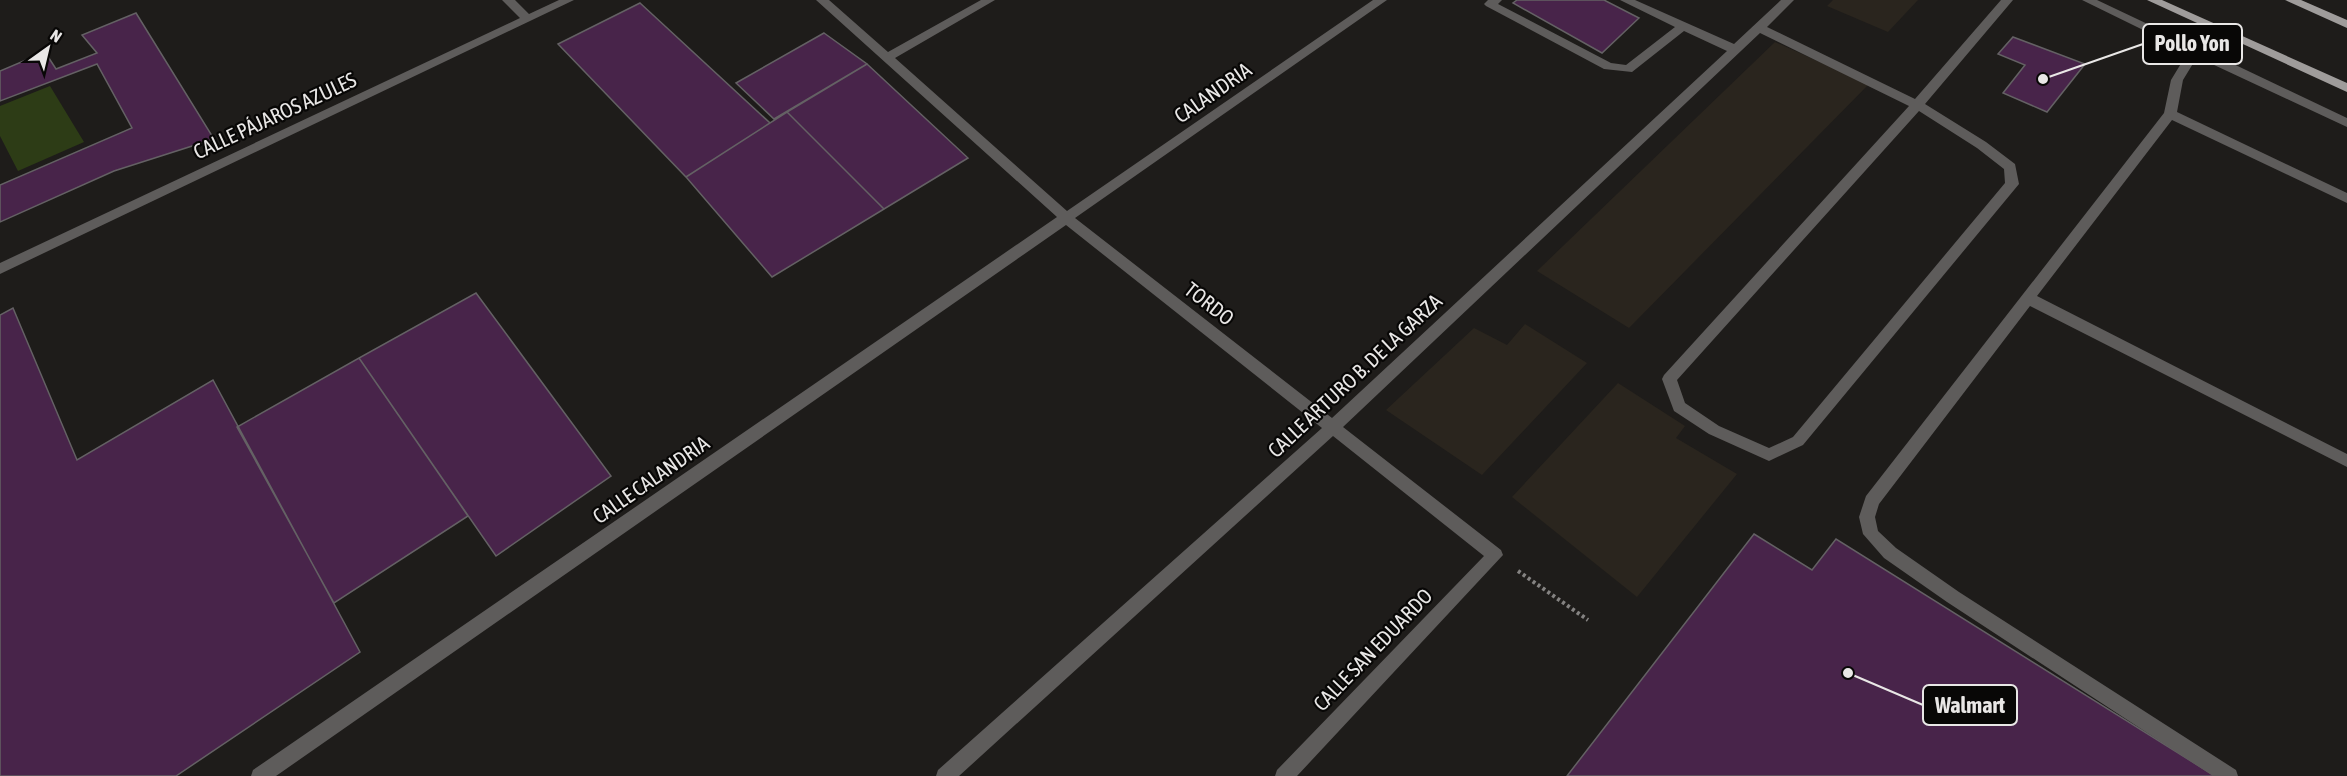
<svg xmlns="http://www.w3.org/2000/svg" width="2347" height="776" viewBox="0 0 2347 776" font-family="'Asap Condensed',sans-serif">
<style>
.built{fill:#2a251e}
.green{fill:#2d3c16}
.building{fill:#48244a;stroke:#646164;stroke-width:1.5}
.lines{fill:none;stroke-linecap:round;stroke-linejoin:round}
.path{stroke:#858382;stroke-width:4;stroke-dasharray:3 3;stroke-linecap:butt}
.minor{fill:#5e5c5b;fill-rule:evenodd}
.major{fill:#9f9c9b;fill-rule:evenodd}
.labels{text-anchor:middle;stroke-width:4.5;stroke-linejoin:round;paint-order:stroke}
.street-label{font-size:21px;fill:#e9e7e6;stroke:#080706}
.leader{fill:none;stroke:#e9e7e6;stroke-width:2}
.callout-dot{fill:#e9e7e6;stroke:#080706;stroke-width:2}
.callout{fill:#080706;stroke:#e9e7e6;stroke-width:2}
.callout-label{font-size:22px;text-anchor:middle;font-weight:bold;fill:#e9e7e6}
</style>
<rect width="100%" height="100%" fill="#1e1c1a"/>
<path class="built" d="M 1833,0 L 1918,0 L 1888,32 L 1827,6 Z
M 1775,42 L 1869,84 L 1629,328 L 1537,271 Z
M 1525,324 L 1587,363 L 1482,475 L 1386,410 L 1474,328 L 1507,345 Z
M 1618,383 L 1685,426 L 1676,438 L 1737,474 L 1637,597 L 1512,497 Z"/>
<path class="green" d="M 50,86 L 84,142 L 18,171 L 0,136 L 0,106 Z"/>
<path class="building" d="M 1517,0 L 1604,0 L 1639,18 L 1602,53 L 1513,3 Z
M 640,3 L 770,123 L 686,177 L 558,44 Z
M 136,13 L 214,139 L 114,171 L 0,222 L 0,185 L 132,128 L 97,64 L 0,101 L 0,71 L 45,52 L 56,69 L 97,53 L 82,35 Z
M 824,33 L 867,64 L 774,119 L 736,83 Z
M 2013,37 L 2085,64 L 2047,112 L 2003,93 L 2025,65 L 1998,54 Z
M 867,64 L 968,158 L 884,209 L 787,112 Z
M 787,112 L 884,209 L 772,277 L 686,177 Z
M 476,293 L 611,476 L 496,556 L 359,358 Z
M 13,308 L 77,460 L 213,380 L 360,652 L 176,776 L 0,776 L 0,315 Z
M 359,358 L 468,516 L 334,603 L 237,427 Z
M 1754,534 L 1812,570 L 1836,539 L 2215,776 L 1567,776 Z"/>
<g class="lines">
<path class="path" d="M 1518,571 L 1588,620"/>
<path class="minor" d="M 502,0 L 515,0 L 529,14 L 559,0 L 574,0 L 0,274 L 0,263 L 520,18 Z
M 816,0 L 829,0 L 888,52 L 981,0 L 995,0 L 895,58 L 1067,211 L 1373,0 L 1387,0 L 1075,218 L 1332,418 L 1727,51 L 1684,31 L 1632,72 L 1604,69 L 1486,6 L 1484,4 L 1488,0 L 1502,0 L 1498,4 L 1611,63 L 1626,65 L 1675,27 L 1620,0 L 1635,0 L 1734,44 L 1781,0 L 1794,0 L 1767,27 L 1915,99 L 2001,0 L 2013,0 L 1925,104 L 1986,142 L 2015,164 L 2019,184 L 1803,445 L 1769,461 L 1709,434 L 1674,411 L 1662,379 L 1664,375 L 1909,106 L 1760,33 L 1343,427 L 1501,550 L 1503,555 L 1297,776 L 1275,776 L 1277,770 L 1484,556 L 1333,436 L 959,776 L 936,776 L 938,770 L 1322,428 L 1066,225 L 276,776 L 251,776 L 253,770 L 1057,217 ZM 1919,111 L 1977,148 L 2004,169 L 2005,183 L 1793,437 L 1769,448 L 1719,426 L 1685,403 L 1677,380 Z
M 2082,0 L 2097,0 L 2194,46 L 2218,29 L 2226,29 L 2226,35 L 2204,50 L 2347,118 L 2347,127 L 2197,57 L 2183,80 L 2177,112 L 2347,193 L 2347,203 L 2172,120 L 2037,296 L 2347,454 L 2347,467 L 2030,306 L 1879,504 L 1875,517 L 1878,531 L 1896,548 L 1959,592 L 2236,770 L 2238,776 L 2213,776 L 1947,602 L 1884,558 L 1863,534 L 1859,517 L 1866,496 L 2164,113 L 2171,80 L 2188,52 Z"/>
<path class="major" d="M 2147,0 L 2162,0 L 2347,83 L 2347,92 Z
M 2285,0 L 2301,0 L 2347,20 L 2347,28 Z"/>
</g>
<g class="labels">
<g class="street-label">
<text transform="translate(1213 93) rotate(-35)" y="7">CALANDRIA</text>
<text transform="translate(275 116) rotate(-25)" y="7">CALLE PÁJAROS AZULES</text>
<text transform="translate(1209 304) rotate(38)" y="7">TORDO</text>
<text transform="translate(1355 376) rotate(-43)" y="7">CALLE ARTURO B. DE LA GARZA</text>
<text transform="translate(651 480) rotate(-35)" y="7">CALLE CALANDRIA</text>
<text transform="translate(1373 650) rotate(-46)" y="7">CALLE SAN EDUARDO</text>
</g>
</g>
<path class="leader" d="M2043 79L2143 44M1848 673L1923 705"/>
<g class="callout-dot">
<circle cx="2043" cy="79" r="6"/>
<circle cx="1848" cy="673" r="6"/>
</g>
<g class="callout">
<rect x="2143" y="24" width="99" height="40" rx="6"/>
<rect x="1923" y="685" width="94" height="40" rx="6"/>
</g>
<g class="callout-label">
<text x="2192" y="51">Pollo Yon</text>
<text x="1970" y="713">Walmart</text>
</g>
<g transform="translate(48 48) rotate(34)" stroke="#080706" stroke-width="4.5" paint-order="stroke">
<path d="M0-4.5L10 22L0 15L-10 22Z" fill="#e9e7e6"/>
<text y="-9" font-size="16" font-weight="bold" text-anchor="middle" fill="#e9e7e6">N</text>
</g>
</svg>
